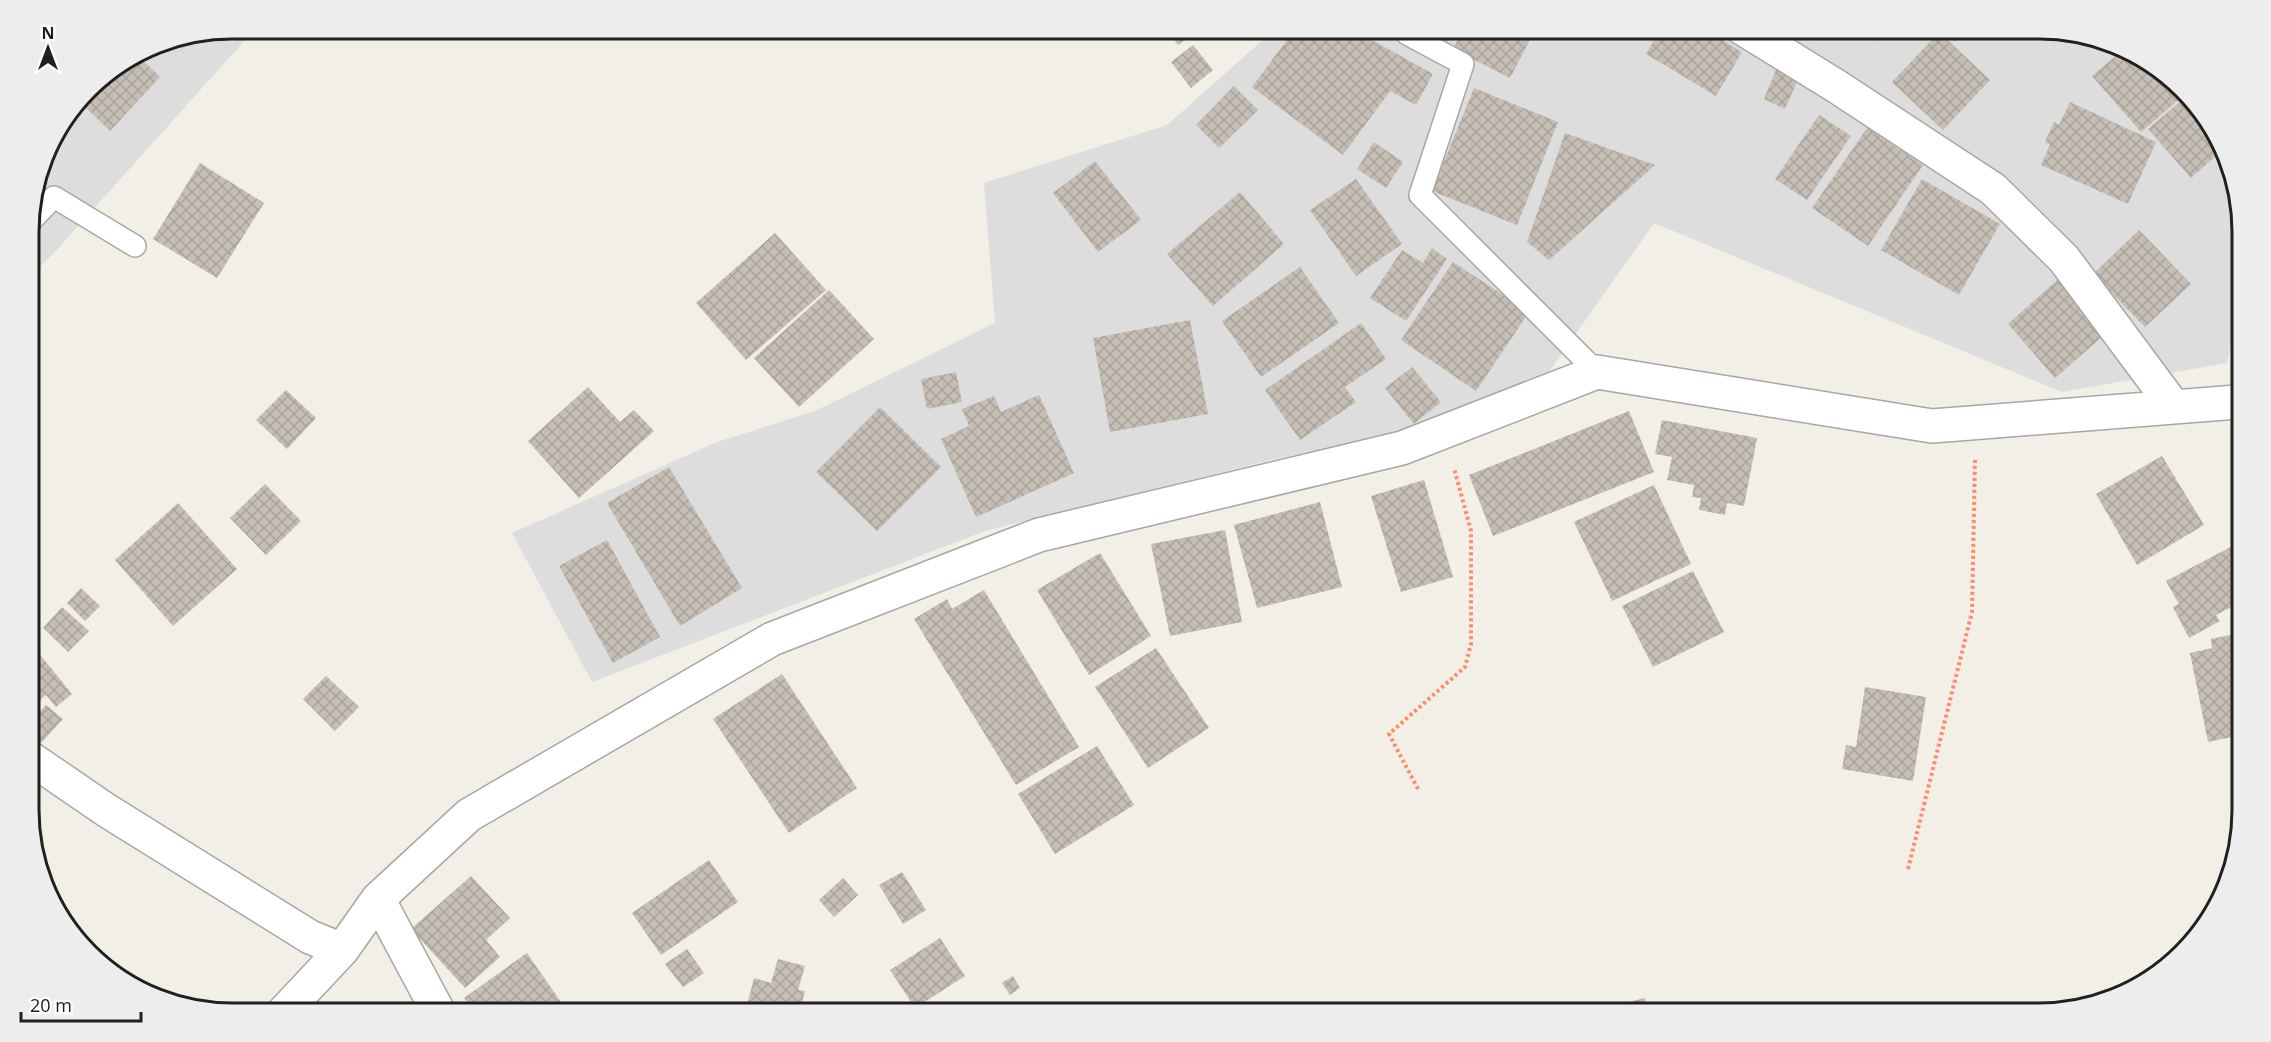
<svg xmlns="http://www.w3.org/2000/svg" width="2271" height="1042" viewBox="0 0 2271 1042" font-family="'Open Sans',sans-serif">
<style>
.residential{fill:#dedddd}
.building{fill:url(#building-cross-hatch)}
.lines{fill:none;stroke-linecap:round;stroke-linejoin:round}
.lane-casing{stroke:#a7a7a7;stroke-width:24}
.street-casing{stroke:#a7a7a7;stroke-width:36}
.path{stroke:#fe8b6a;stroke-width:4;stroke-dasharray:3 3;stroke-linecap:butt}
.lane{stroke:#fff;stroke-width:21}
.street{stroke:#fff;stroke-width:33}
.rim{fill:none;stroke:#202020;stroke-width:3}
</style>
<defs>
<pattern id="building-cross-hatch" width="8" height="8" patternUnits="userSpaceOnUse" patternTransform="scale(1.5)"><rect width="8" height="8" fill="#c6beb5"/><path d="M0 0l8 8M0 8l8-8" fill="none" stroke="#aaa39b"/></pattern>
</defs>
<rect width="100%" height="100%" fill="#f1efe6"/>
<path class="residential" d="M 1816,28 L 1829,37 L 1836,28 L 2039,29 L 2117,44 L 2201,108 L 2241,206 L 2241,301 L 2227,363 L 2062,392 L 1654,223 L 1544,379 L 1408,431 L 1271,460 L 985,531 L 592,682 L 512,533 L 717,442 L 815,411 L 995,323 L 984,183 L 1167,125 L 1275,29 Z
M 232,29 L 255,29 L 54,253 L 29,277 L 29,218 L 50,142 L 98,79 L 154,44 Z"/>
<path class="building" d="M 1166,28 L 1200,28 L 1178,45 Z
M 1296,28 L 1350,28 L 1433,74 L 1416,105 L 1390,91 L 1343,155 L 1252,87 Z
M 1421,28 L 1455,28 L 1447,42 Z
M 1464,28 L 1536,28 L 1510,78 L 1453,49 Z
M 1661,28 L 1703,28 L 1742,52 L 1716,96 L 1646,54 Z
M 1861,28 L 1886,28 L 1874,41 Z
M 1940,28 L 1967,28 L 1955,42 Z
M 1939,32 L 1990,80 L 1943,130 L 1892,82 Z
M 1193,45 L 1213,70 L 1191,88 L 1171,62 Z
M 2124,49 L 2184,95 L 2141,132 L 2092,76 Z
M 137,55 L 160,77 L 110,131 L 80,102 L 98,79 Z
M 1778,65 L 1800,75 L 1785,109 L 1764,99 Z
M 1234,86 L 1258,110 L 1219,148 L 1196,125 Z
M 1474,88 L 1558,122 L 1517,225 L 1432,191 Z
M 2186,97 L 2203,114 L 2219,153 L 2191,178 L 2148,129 Z
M 2070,102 L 2156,142 L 2128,204 L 2041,165 L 2050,145 L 2045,142 L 2054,122 L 2059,125 Z
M 1819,115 L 1851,136 L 1807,200 L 1775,179 Z
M 1867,128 L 1923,165 L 1868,246 L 1812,208 Z
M 1565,133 L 1655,165 L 1549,260 L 1527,242 Z
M 1374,142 L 1403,162 L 1386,188 L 1357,169 Z
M 1095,161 L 1141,220 L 1098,252 L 1053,193 Z
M 200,163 L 264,203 L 217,278 L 153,239 Z
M 1356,179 L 1402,244 L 1356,276 L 1310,210 Z
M 1922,179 L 2000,224 L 1959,295 L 1881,250 Z
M 1240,192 L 1284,244 L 1213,306 L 1167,254 Z
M 2139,230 L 2191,284 L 2145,327 L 2093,274 Z
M 775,233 L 826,290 L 746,360 L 696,303 Z
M 1432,248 L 1447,259 L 1406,321 L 1370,298 L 1402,250 L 1423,263 Z
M 1453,262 L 1529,312 L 1476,391 L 1401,340 Z
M 1300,267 L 1339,323 L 1261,377 L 1222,321 Z
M 2063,275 L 2111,329 L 2055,378 L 2008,324 Z
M 829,290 L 874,339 L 799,407 L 754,358 Z
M 1190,320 L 1208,414 L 1110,432 L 1093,338 Z
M 1361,323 L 1386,359 L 1345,387 L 1356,402 L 1300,440 L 1265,390 Z
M 1412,367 L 1441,402 L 1414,424 L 1385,388 Z
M 956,372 L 962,402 L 927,409 L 921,379 Z
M 588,387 L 620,422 L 634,410 L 654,431 L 579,498 L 528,441 Z
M 286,390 L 316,418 L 287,449 L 256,420 Z
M 1039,395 L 1074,473 L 976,517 L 941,439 L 969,426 L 962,409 L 994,396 L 1001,412 Z
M 880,407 L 941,467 L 877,531 L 816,472 Z
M 1629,411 L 1654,472 L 1493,536 L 1469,475 Z
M 1662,420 L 1757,438 L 1744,506 L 1727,503 L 1725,515 L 1699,510 L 1701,498 L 1692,497 L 1694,485 L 1667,480 L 1672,457 L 1655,454 Z
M 2162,456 L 2204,525 L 2137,565 L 2096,494 Z
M 669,467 L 742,588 L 680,626 L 607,503 Z
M 1424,480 L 1453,577 L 1401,592 L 1371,496 Z
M 265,484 L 301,521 L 266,555 L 230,518 Z
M 1654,485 L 1691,564 L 1612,601 L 1574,522 Z
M 1320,502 L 1342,587 L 1257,608 L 1234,525 Z
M 178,503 L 237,569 L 173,626 L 115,560 Z
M 1225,530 L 1242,622 L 1170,636 L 1151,544 Z
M 607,540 L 660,637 L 613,663 L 559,566 Z
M 2242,541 L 2242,596 L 2232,600 L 2235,605 L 2216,615 L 2220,621 L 2189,638 L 2173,607 L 2179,604 L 2166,581 Z
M 1100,553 L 1151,636 L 1089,675 L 1037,590 Z
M 1693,571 L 1724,632 L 1653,667 L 1622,606 Z
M 81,588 L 100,606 L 85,621 L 67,603 Z
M 984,590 L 1079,747 L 1016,785 L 914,619 L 947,599 L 952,609 Z
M 62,607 L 89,631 L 68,652 L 43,628 Z
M 2239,633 L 2242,649 L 2242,735 L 2208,742 L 2190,653 L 2212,648 L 2211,639 Z
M 33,646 L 72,694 L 56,707 L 46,695 L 30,708 L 30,648 Z
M 1156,648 L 1209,728 L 1148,768 L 1095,687 Z
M 782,674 L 857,788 L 789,833 L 713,719 Z
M 326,676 L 359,707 L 335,731 L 303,699 Z
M 1865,687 L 1926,697 L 1913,781 L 1842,769 L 1846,745 L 1856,747 Z
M 46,705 L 63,719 L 41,743 L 30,733 L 30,723 Z
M 1097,746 L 1134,805 L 1055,854 L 1018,794 Z
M 709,860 L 738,902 L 661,955 L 632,913 Z
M 902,872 L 926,910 L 903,924 L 879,885 Z
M 471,876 L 510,918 L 486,940 L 500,957 L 465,988 L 411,929 Z
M 843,878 L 858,895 L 834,917 L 819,900 Z
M 940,938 L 965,976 L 915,1008 L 890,970 Z
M 687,949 L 704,973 L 683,987 L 665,964 Z
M 527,953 L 565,1008 L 557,1013 L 475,1013 L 464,998 Z
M 778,959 L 805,966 L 798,990 L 805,991 L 800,1011 L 806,1013 L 745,1013 L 754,978 L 771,983 Z
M 1013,976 L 1020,988 L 1010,995 L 1002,983 Z
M 1645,998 L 1649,1013 L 1587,1013 L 1587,1012 Z"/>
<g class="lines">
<defs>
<path id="lane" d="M 1402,28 L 1407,34 L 1463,64 L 1420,195 L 1597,372
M 29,223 L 54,197 L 135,246"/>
<path id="street" d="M 1742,28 L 1836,86 L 1993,189 L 2064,259 L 2174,407
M 30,758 L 106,810 L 310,937 L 342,950 L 378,899 L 469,815 L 772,639 L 1039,535 L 1402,448 L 1597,372 L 1932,426 L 2237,402
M 378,899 L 439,1013
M 283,1013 L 342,950"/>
</defs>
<use href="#lane" class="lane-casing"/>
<use href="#street" class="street-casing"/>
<path class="path" d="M 1418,789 L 1389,734 L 1465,667 L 1471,644 L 1471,531 L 1454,468
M 1908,869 L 1972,612 L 1975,460"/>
<use href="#lane" class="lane"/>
<use href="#street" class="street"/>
</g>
<path d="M0 0H2271V1042H0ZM232 39H2039A193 193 0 0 1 2232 232V810A193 193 0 0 1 2039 1003H232A193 193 0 0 1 39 810V232A193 193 0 0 1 232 39Z" fill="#ededed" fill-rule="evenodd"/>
<path class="rim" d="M232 39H2039A193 193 0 0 1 2232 232V810A193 193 0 0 1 2039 1003H232A193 193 0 0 1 39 810V232A193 193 0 0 1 232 39Z"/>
<g transform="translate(48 48)" stroke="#ffffff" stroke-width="4.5" paint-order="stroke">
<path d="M0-4.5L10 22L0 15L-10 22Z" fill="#202020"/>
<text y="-9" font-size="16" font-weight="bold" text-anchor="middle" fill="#202020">N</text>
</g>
<path d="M21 1012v9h120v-9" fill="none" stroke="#202020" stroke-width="3"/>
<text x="30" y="1012" font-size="18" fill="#202020" stroke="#ffffff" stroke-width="4.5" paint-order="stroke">20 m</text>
</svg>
